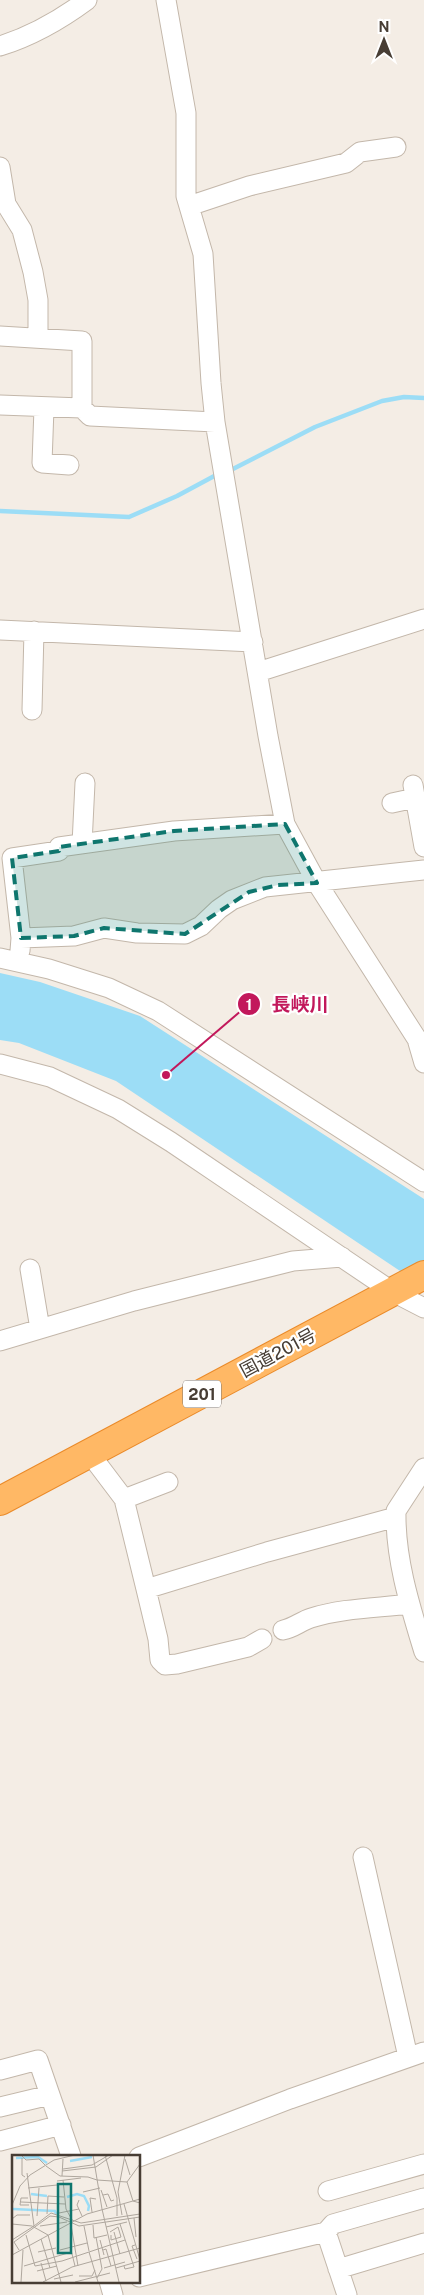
<svg xmlns="http://www.w3.org/2000/svg" width="424" height="2295" viewBox="0 0 424 2295" font-family="'Public Sans','Noto Sans JP',sans-serif">
<style>
.water{fill:#9cddf6}
.lines{fill:none;stroke-linecap:round;stroke-linejoin:round}
.stream{stroke:#9cddf6;stroke-width:4.5}
.minor-casing{stroke:#c3b7aa;stroke-width:21}
.highway-casing{stroke:#ea8a29;stroke-width:30}
.minor{stroke:#fff;stroke-width:19}
.highway{stroke:#ffb865;stroke-width:28}
.marked{fill:#0f766e;fill-opacity:0.2;stroke:#0f766e;stroke-width:4;stroke-dasharray:10 6;stroke-linejoin:round}
.labels{text-anchor:middle;stroke-width:4.5;stroke-linejoin:round;paint-order:stroke}
.shield{fill:#fff;stroke:#7e7771;stroke-width:1}
.shield-label{font-size:16px;font-weight:bold;fill:#473d34}
.street-label{font-size:18px;fill:#473d34;stroke:#fff}
.inset-river{fill:none;stroke:#9cddf6;stroke-width:2.5}
.inset-road{fill:none;stroke:#afa79e;stroke-width:1}
.view{fill:#0f766e;fill-opacity:0.15;stroke:#0f766e;stroke-width:2.5}
.inset-edge{fill:none;stroke:#473d34;stroke-width:2.5}
.leader{fill:none;stroke:#c2185b;stroke-width:2}
.callout-dot{fill:#c2185b;stroke:#fff;stroke-width:2}
.mark-label{font-size:15px;text-anchor:middle;font-weight:bold;fill:#fff}
.callout-label{font-size:19px;text-anchor:middle;font-weight:bold;fill:#c2185b;stroke:#fff;stroke-width:4.5;stroke-linejoin:round;paint-order:stroke}
</style>
<rect width="100%" height="100%" fill="#f4ede5"/>
<path class="water" d="M 0,973 L 40,982 L 140,1016 L 424,1199 L 424,1287 L 116,1081 L 19,1043 L 0,1040 Z"/>
<g class="lines">
<path class="stream" d="M 229,471 L 315,427 L 382,401 L 404,397 L 424,398
M 0,511 L 129,517 L 177,496 L 218,474"/>
<defs>
<path id="minor" d="M 166,0 L 186,113 L 186,196 L 203,254 L 211,383 L 215,422 L 268,736 L 285,824 L 317,883 L 417,1039 L 424,1063
M 0,46 C 32,36 60,20 87,0
M 0,167 L 6,204 L 22,230 L 33,272 L 38,300 L 38,338
M 189,206 L 249,186 L 346,163 L 360,152 L 396,147
M 0,336 L 82,341 L 82,408
M 0,405 L 82,408 L 90,416 L 215,422
M 44,408 L 42,463 L 69,465
M 0,630 L 253,642
M 258,672 L 424,619
M 32,710 L 34,631
M 413,785 L 424,847
M 392,803 L 415,798
M 82,844 L 85,783
M 21,938 L 74,936 L 104,928 L 137,933 L 185,934 L 201,926 L 219,909 L 232,900 L 265,887 L 424,870
M 20,951 L 21,938 L 12,858 L 59,851 L 59,847 L 174,831 L 285,824
M 0,958 L 49,969 L 109,988 L 158,1011 L 424,1182
M 0,1064 L 50,1077 L 118,1109 L 171,1142 L 393,1292 L 424,1308
M 30,1269 L 40,1329
M 0,1341 L 134,1301 L 293,1261 L 342,1257
M 90,1454 L 124,1499 L 146,1589 L 267,1552 L 396,1517
M 424,1468 L 396,1511 C 395,1559 410,1606 424,1652
M 124,1499 L 168,1482
M 146,1589 L 158,1639 L 160,1660 L 165,1665 L 177,1664 L 248,1647 L 262,1639
M 283,1630 C 294,1628 301,1621 311,1618 C 342,1608 378,1608 410,1604
M 363,1857 L 408,2057
M 0,2070 L 38,2060 L 71,2156
M 0,2107 L 50,2095
M 0,2141 L 61,2125
M 139,2157 L 290,2099 L 424,2052
M 328,2191 L 424,2164
M 326,2232 L 347,2295
M 338,2269 L 424,2243
M 139,2277 L 326,2232 L 333,2224 L 424,2198
M 109,2281 L 113,2295"/>
<path id="highway" d="M 0,1501 L 424,1275"/>
</defs>
<use href="#minor" class="minor-casing"/>
<use href="#highway" class="highway-casing"/>
<use href="#minor" class="minor"/>
<use href="#highway" class="highway"/>
</g>
<path class="marked" d="M 285,824 L 317,883 L 278,885 L 249,892 L 185,934 L 104,928 L 74,936 L 21,938 L 12,858 L 59,851 L 59,847 L 174,831 Z"/>
<g class="labels">
<rect class="shield" x="183" y="1380.5" width="38" height="27" rx="4"/>
<g class="shield-label">
<text x="202" y="1400">201</text>
</g>
<g class="street-label">
<text transform="translate(278 1353) rotate(-28)" y="6">国道201号</text>
</g>
</g>
<g transform="translate(12 2155)">
<rect width="128" height="128" fill="#f4ede5"/>
<path class="inset-river" d="M 4,3 L 26,2 L 35,8M 58,6 L 80,2M 19,39 L 35,41M 55,42 L 65,39 L 72,41 L 77,51 L 76,56M 1,54 L 43,56 L 44,59"/>
<path class="inset-road" d="M 81,0 L 90,54M 93,0 L 105,43 L 105,61M 10,1 L 14,5 L 27,4 L 33,10M 10,3 L 10,20 L 13,22M 113,4 L 118,20M 34,11 L 48,21 L 76,22 L 85,25M 51,14 L 80,10 L 97,0M 50,16 L 84,12 L 101,0M 50,21 L 51,4M 51,25 L 54,54 L 60,65M 85,25 L 115,27M 45,26 L 69,23M 115,27 L 121,46 L 128,48M 115,27 L 128,9M 16,33 L 45,30M 89,35 L 95,52M 71,37 L 88,33M 91,40 L 96,39 L 99,46 L 102,45M 16,43 L 9,43 L 8,50 L 17,50M 67,45 L 65,50 L 70,61M 9,47 L 53,49M 112,49 L 128,105M 0,50 L 8,31 L 18,20 L 42,5 L 63,0M 90,54 L 107,127M 80,57 L 78,43 L 84,44M 47,58 L 67,54M 35,59 L 36,41 L 52,42M 110,60 L 106,37 L 113,0M 25,61 L 27,33M 122,63 L 124,82M 0,64 L 5,60 L 18,60M 0,69 L 20,71 L 36,80M 108,69 L 122,112 L 113,114 L 112,111M 59,70 L 66,111M 81,70 L 82,83 L 95,80M 22,71 L 39,58 L 69,68 L 128,59M 28,71 L 55,67M 72,71 L 77,96M 94,72 L 115,67M 98,77 L 106,72 L 109,82 L 99,85 L 99,80M 102,77 L 108,99M 14,80 L 23,111 L 50,106 L 113,85M 36,80 L 49,127M 84,82 L 90,114 L 85,123M 29,84 L 38,113M 0,85 L 22,71 L 15,18M 88,85 L 92,100M 123,90 L 120,91 L 125,104M 7,95 L 2,87 L 38,61 L 47,62 L 67,71 L 128,62M 48,95 L 75,88M 59,95 L 63,111M 91,95 L 94,94 L 99,111M 26,97 L 44,93M 77,97 L 86,127M 0,100 L 75,59 L 128,44M 29,108 L 34,126M 12,111 L 56,98M 92,113 L 113,107M 104,113 L 128,106M 25,116 L 45,111M 67,121 L 80,121 L 83,115M 42,124 L 61,120M 9,127 L 11,95M 31,127 L 60,112 L 128,93M 63,127 L 98,118"/>
<path class="view" d="M 46,29 L 59,29 L 59,98 L 46,98 Z"/>
<rect width="128" height="128" class="inset-edge"/>
</g>
<path class="leader" d="M166 1075L249 1004"/>
<g class="callout-dot">
<circle cx="166" cy="1075" r="5"/>
<circle cx="249" cy="1004" r="12"/>
</g>
<g class="mark-label">
<text x="249" y="1010">1</text>
</g>
<g class="callout-label">
<text x="300" y="1011">長峡川</text>
</g>
<g transform="translate(384 40)" stroke="#ffffff" stroke-width="4" paint-order="stroke">
<path d="M0-4L9 19L0 12L-9 19Z" fill="#473d34"/>
<text y="-8" font-size="14" font-weight="bold" text-anchor="middle" fill="#473d34">N</text>
</g>
</svg>
